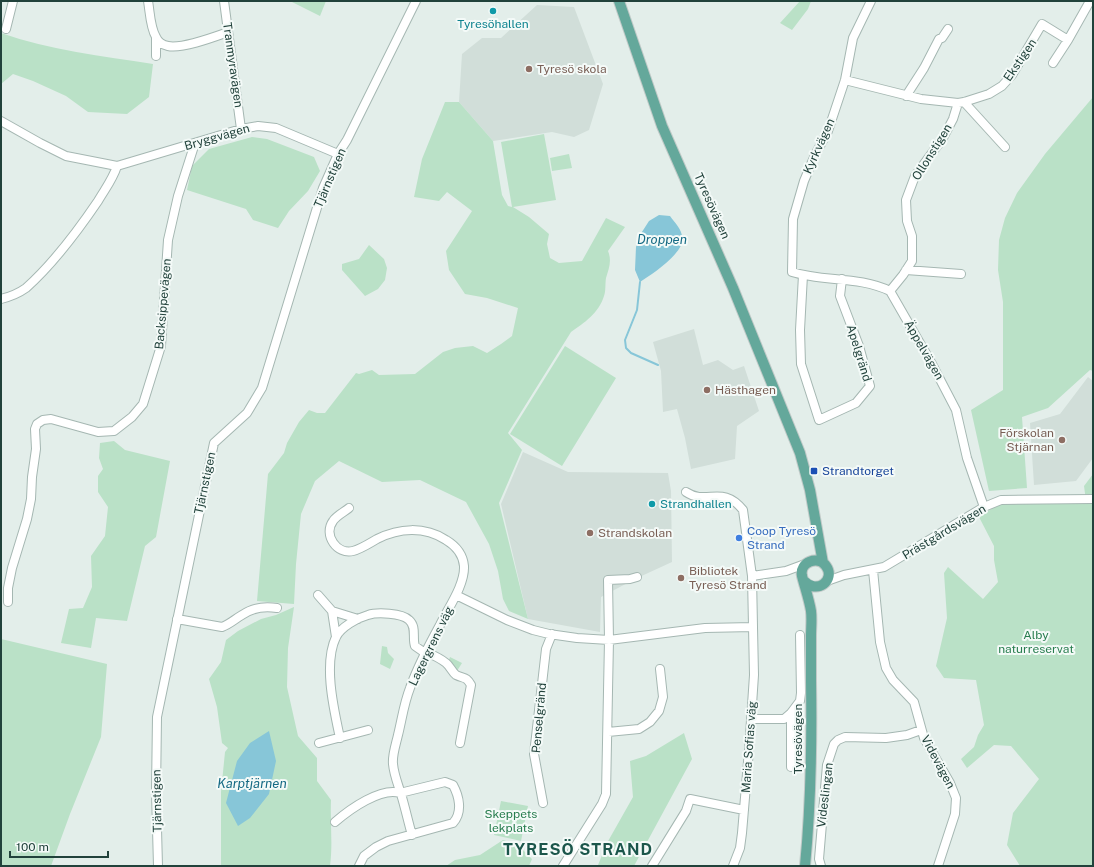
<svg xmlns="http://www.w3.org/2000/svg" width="1094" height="867" viewBox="0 0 1094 867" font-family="'Public Sans',sans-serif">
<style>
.built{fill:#d1ded9}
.green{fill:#bae1c7}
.water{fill:#87c6d8}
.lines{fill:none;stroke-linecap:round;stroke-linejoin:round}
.stream{stroke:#87c6d8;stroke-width:2}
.minor-casing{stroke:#a5b7b2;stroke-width:10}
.major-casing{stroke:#c1cac8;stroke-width:12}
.minor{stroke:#fff;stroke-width:8}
.major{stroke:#64a89b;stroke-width:10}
.culture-dot{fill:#0f9aa8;stroke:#f4faf8;stroke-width:1.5}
.education-dot{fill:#8d6e63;stroke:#f4faf8;stroke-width:1.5}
.transit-dot{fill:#1a4fb4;stroke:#f4faf8;stroke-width:1.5}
.shop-dot{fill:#3f7fe0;stroke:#f4faf8;stroke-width:1.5}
.labels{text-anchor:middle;stroke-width:4;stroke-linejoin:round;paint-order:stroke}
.culture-label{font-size:12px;fill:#0d838f;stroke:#f4faf8}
.street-label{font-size:12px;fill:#21423b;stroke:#f4faf8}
.education-label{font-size:12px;fill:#785e54;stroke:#f4faf8;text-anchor:start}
.transit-label{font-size:12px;fill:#164399;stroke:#f4faf8;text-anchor:start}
.shop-label{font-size:12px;fill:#366cbe;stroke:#f4faf8;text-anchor:start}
.park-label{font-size:12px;fill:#277d4e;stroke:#f4faf8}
.water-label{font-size:13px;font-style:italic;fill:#156a84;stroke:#f4faf8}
.district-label{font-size:16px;font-weight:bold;letter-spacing:1px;fill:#1b564b;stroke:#f4faf8}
</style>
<rect width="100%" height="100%" fill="#e3eeea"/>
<path class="built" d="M 537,5 L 574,7 L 603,84 L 589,130 L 574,137 L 552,132 L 493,141 L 459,102 L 462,54 L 482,38 L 501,38 Z
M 694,329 L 703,365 L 718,360 L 733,370 L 744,366 L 759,411 L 737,426 L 735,459 L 691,469 L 685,438 L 677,409 L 663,412 L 661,371 L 653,342 Z
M 1088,377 L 1093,381 L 1093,458 L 1076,481 L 1034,485 L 1030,423 L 1060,414 Z
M 523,452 L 568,472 L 668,473 L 671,491 L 672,562 L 635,579 L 601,597 L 600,632 L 528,619 L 501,504 Z"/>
<path class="green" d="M 290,1 L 326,1 L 320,16 Z
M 800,1 L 811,1 L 808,9 L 792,30 L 780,23 Z
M 1,33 C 50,50 102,56 153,64 L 149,97 L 127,114 L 88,112 L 66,96 L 33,81 L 13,74 L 1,84 Z
M 1093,97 L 1093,371 L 1090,370 L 1048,408 L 1022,417 L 1027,488 L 989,491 L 971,410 L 1003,390 L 1003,302 L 998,270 L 999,240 L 1005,218 L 1017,193 L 1045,154 Z
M 445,102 L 459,102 L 493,141 L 502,195 L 508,206 L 512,207 L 501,142 L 544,134 L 556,200 L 513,207 L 529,217 L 549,234 L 547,244 L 550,258 L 559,263 L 582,261 L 606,218 L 625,227 L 608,251 C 612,261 609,268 606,278 C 605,284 606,291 604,296 C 599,313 584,323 571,332 L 508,433 L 522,450 L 499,503 L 528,619 L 509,611 L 503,599 L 498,571 L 489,544 L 466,502 L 420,480 L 382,482 L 339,461 L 315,481 L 301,514 L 296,564 L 294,604 L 257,601 L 268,474 L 284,453 L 287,443 L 299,422 L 309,410 L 317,413 L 325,413 L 356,373 L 359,374 L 372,370 L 379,375 L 415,374 L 443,352 L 455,348 L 473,346 L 487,353 L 501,344 L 512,336 L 518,308 L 487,298 L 465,294 L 449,270 L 446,251 L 472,211 L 447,192 L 439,201 L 414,197 L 422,159 Z
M 252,137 L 267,139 L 314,157 L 320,171 L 308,191 L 289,211 L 278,228 L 253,220 L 246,209 L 187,190 L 192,166 L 209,149 Z
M 569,154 L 572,168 L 552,171 L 550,158 Z
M 369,245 L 384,259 L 387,268 L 385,280 L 378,289 L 365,296 L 342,270 L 342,264 L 359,259 Z
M 565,346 L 616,378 L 562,466 L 510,434 Z
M 114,441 L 125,450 L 170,461 L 156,537 L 145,546 L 127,621 L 96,618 L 91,648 L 61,643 L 69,609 L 83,608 L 92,587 L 91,556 L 105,536 L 108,507 L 98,492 L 98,476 L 103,469 L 99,458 L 100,443 Z
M 1093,474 L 1093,866 L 1020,866 L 1007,845 L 1013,813 L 1039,779 L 1011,746 L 994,745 L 967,768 L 961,759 L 974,747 L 978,735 L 984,725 L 976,680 L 944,678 L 936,666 L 947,618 L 944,573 L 948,567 L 983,599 L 998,582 L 994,560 L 994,546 L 979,517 C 987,512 995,506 1004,504 C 1029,498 1060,501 1086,501 L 1084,486 Z
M 294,607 L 288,648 L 287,687 L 298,736 L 317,758 L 317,781 L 331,800 C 330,822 333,844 330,866 L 221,866 L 221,792 L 225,752 L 228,748 L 222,743 L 217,707 L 209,679 L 221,662 L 226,640 L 238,631 L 261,619 L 276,615 Z
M 1,639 L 107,664 L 101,737 L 70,814 L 51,866 L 1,866 Z
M 382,646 L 387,647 L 388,653 L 394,659 L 390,669 L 380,664 Z
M 450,657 L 462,663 L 457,671 L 449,660 Z
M 684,733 L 692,759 L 634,866 L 602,866 L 598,865 L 607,843 L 633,797 L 630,761 L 646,756 Z
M 501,801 L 528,806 L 521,841 L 494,835 Z
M 503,840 L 518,845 L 532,859 L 529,866 L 446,866 L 455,860 L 480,855 Z"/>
<path class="water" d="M 659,215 L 670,216 C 675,223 684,231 682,241 C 681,255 651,275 640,282 L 635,270 L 636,247 L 640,235 L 649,221 Z
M 269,731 L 276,761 L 269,794 L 250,818 L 238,826 L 226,803 L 237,761 L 250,743 Z"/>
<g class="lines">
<path class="stream" d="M 640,282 L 637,310 L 625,340 L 626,348 L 631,353 L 658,365"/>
<defs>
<path id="minor" d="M 148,1 C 150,12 150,27 156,37 C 158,42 163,45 168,46 C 182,49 214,37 228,32
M 224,1 L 241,129
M 871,1 L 853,38 L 845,80 L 828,131 L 815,155 L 804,181 L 793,219 L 792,272 C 824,282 859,276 890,291 L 932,364 L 956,410 L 967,458 L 984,507
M 6,29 L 13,1
M 1068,40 L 1090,1
M 156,56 L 156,38
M 845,80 L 921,99 L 958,103 L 964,102 L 989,94 L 1002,86 L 1012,75 L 1042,24 L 1068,40 L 1053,63
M 906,96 L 924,68 L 939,39 L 942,38 L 948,29
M 964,102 L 1005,147
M 1,121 L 40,143 L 66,156 L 117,166 L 241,129 L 258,126 L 276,128 L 338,154
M 906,270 L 961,274
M 803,275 L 800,330 L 801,364 L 819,420 L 856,403 L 870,386 L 859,346 L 840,296 L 842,279
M 890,291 L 903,275 L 912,261 L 912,236 L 907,221 L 906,200 L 915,176 L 943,138 L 953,119 L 958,103
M 1,299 C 9,297 19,293 26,288 C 54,263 77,232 98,201 C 105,189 113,179 117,166
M 349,508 C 344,512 336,516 333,521 C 323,535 337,555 353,551 C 361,549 370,543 377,539 C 399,528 424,526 446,540 C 456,546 463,555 464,566 C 465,585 448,608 440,625 C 429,645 418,666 410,688 C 404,703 402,719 398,735 C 396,744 392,755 393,764 C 394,775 398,784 401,794 C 405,807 408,821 412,835
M 873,570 L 880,642 L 886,668 L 893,680 L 914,702 L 924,738 L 950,783 L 956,798 L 955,814 L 938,866
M 752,576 L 786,571 L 805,564
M 827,581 L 844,575 L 884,567 L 984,507 L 1001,500 L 1093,499
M 318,595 L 332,611 L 336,637
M 456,595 L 507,620 L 533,630 L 549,634 L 577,638 L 609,640 L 705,628 L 753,627 L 752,576 L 743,510 C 722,484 707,506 686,492
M 8,602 L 8,588 L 12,568 L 27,519 L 31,499 L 32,477 L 36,449 L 35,429 L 37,424 L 43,420 L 51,419 L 98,432 L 114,431 L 132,417 L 143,404 L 161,346 L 168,240 L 178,196 L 195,143
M 332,611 L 358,619
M 177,619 L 222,627 C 230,624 235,619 242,615 C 252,608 265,606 277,608
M 426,652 C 433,655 440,658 446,663 C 450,666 452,672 456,675 C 464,679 466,676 471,685 L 460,743
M 751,719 L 784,719 L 791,713
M 608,732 L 639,729 L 650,722 L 659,711 L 663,697 L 660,669
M 340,738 C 334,710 323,664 336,637 C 341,627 357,618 368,615 C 377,612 402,613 409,620 C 417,627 412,638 415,646 L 425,653
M 319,743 L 368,730
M 791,767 L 791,713 L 800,701 L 801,693 L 800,635
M 543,803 L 534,754 L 546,649 L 552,634
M 335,822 C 350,809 381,787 400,793 L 445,782 L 453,785 C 459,796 463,812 453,823 L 388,841 L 376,847 L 364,856 L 359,866
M 158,866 L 156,792 L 157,717 L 214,443 L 247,413 L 262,388 L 323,188 L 338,154 L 347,140 L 416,1
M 563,866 L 602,804 L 606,794 L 609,640 L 608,580 L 630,579 L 637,577
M 652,866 L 686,811 L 690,799 L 744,810
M 733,866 L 740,848 L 742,833 L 749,750 L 754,675 L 753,627
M 821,866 L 819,859 L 827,765 L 834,744 L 838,740 L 845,737 L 886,738 L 907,735 L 921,730"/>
<path id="major" d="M 619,1 L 662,126 L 733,288 L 800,453 L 810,490 L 823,563
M 804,581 C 817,595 836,580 826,566 C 818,555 799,562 802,576 C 805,588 809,599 811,611 C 812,619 811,628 811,636 C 811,651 811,666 811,681 C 812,743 811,804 805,866"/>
</defs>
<use href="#minor" class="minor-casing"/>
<use href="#major" class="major-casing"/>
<use href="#minor" class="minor"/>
<use href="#major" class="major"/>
</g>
<g class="culture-dot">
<circle cx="493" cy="11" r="4"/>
<circle cx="652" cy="504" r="4"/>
</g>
<g class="education-dot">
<circle cx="529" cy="69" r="4"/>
<circle cx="707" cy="390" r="4"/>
<circle cx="1062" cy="440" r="4"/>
<circle cx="590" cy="533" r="4"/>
<circle cx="681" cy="578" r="4"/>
</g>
<rect class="transit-dot" x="810" y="467" width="8" height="8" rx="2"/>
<circle class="shop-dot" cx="739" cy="538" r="4"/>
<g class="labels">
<g class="culture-label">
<text x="493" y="28">Tyresöhallen</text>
<text x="660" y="508" text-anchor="start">Strandhallen</text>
</g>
<g class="street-label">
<text transform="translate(1020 60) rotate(-56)" y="4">Ekstigen</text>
<text transform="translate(233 65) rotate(82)" y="4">Tranmyravägen</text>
<text transform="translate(217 137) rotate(-16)" y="4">Bryggvägen</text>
<text transform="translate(819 146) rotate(-66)" y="4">Kyrkvägen</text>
<text transform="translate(932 152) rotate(-58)" y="4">Ollonstigen</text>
<text transform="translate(330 178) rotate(-67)" y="4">Tjärnstigen</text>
<text transform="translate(712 206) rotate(66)" y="4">Tyresövägen</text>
<text transform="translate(163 304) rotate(-85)" y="4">Backsippevägen</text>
<text transform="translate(924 350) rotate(60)" y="4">Äppelvägen</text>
<text transform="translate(859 353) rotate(73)" y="4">Apelgränd</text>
<text transform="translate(205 483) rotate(-78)" y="4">Tjärnstigen</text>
<text transform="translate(944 532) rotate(-31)" y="4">Prästgårdsvägen</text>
<text transform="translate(431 646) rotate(-64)" y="4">Lagergrens väg</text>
<text transform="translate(539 718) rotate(-85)" y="4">Penselgränd</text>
<text transform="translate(798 739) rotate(-90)" y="4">Tyresövägen</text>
<text transform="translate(749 747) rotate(-86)" y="4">Maria Sofias väg</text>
<text transform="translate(938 762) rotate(62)" y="4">Videvägen</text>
<text transform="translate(825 795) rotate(-83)" y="4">Videslingan</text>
<text transform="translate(157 801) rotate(-91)" y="4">Tjärnstigen</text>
</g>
<g class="education-label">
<text x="537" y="73">Tyresö skola</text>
<text x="715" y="394">Hästhagen</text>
<text x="1054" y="437" text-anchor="end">Förskolan<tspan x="1054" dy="14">Stjärnan</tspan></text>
<text x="598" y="537">Strandskolan</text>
<text x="689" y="575">Bibliotek<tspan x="689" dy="14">Tyresö Strand</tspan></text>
</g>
<g class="transit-label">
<text x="822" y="475">Strandtorget</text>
</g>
<g class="shop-label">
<text x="747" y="535">Coop Tyresö<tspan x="747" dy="14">Strand</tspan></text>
</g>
<g class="park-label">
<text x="1036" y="639">Alby<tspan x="1036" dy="14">naturreservat</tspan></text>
<text x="511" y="818">Skeppets<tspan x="511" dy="14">lekplats</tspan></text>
</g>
<g class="water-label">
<text x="662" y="244">Droppen</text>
<text x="252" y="788">Karptjärnen</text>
</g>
<g class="district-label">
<text x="578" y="855">TYRESÖ STRAND</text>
</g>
</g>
<rect width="1094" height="867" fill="none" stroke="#21423b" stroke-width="4"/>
<path d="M10 851v6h98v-6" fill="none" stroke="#21423b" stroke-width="2"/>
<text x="16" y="851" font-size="12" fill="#21423b" stroke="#f4faf8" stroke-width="3" paint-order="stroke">100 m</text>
</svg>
